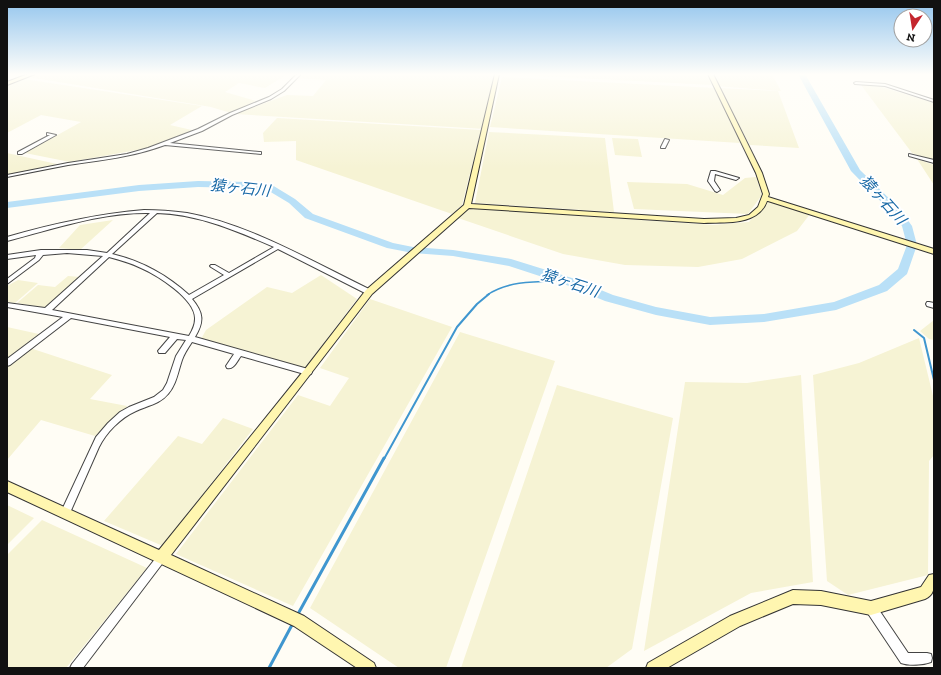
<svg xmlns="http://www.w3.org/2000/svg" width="941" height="675" viewBox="0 0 941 675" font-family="'Zilla Slab','Noto Sans JP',serif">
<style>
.farmland{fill:#f6f3d4}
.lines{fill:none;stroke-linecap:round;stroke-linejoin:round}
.stream-far2{stroke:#3f96cf;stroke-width:1.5}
.stream-far1{stroke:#3f96cf;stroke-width:2}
.stream{stroke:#3f96cf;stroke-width:3}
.river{fill:#b9e0f7;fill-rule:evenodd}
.street-casing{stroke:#444;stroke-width:2}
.secondary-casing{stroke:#333;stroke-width:2}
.street{fill:#fff;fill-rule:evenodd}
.secondary{fill:#fff6b0;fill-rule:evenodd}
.labels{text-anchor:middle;stroke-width:4;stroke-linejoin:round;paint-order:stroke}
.water-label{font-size:15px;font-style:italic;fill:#1768a6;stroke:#fff}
</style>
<rect width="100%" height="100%" fill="#fffdf5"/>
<path class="farmland" d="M 37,74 L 296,74 L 295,76 L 286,75 L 265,88 L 239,83 L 225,92 L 256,101 L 231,113 L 211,107 L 28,77 Z
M 302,74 L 493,74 L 498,75 L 485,129 L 235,114 L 287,95 L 313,96 L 326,80 L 298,78 Z
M 501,74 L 707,74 L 712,85 Z
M 710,74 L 772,74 L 781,91 L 715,86 Z
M 502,77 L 715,88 L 740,143 L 490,127 Z
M 24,79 L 202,106 L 170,125 L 196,131 L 148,148 L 70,162 L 25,153 L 81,122 L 41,115 L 7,133 L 7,85 Z
M 861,85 L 882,87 L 934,103 L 934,161 L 912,153 Z
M 719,88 L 778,91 L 799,148 L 750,145 Z
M 277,118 L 481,130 L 462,205 L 452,214 L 296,160 L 296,141 L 264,142 L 263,133 Z
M 489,132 L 605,138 L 614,212 L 475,203 Z
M 612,138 L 638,139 L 642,157 L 615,155 Z
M 7,153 L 57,164 L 7,177 Z
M 917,159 L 934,165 L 934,185 Z
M 756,177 L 762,195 L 748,214 L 634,209 L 627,182 L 687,184 L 723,195 L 745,178 Z
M 769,199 L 810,214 L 797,231 L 742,259 L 698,267 L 625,265 L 563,254 L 458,218 L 469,208 L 713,225 L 749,222 Z
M 113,220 L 80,250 L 59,248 L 80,225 Z
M 321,275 L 357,299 L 304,369 L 201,339 L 206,330 L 267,287 L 292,293 Z
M 68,276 L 80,277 L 46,308 L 17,303 L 38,285 L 55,287 Z
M 18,280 L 38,283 L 15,303 L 7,302 L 7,286 Z
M 370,299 L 452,327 L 293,606 L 176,554 L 298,395 L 330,406 L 349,378 L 320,368 Z
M 934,320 L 934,340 L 929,339 L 920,331 Z
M 7,327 L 39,334 L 7,359 Z
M 460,332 L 555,361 L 446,668 L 399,668 L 310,608 Z
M 919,338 L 934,400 L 934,455 L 929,461 L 928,575 L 848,595 L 827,581 L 813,375 L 859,363 Z
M 30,348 L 112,375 L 90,399 L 127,406 L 126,409 L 120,413 L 95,436 L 41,420 L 7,460 L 7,366 Z
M 801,375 L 813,582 L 751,593 L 644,651 L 685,382 L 747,383 Z
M 557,385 L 673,418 L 632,649 L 606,668 L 461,668 Z
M 223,418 L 253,429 L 163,546 L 104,521 L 178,436 L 202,444 Z
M 7,505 L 34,518 L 7,545 Z
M 42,520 L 147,568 L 66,668 L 7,668 L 7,555 Z"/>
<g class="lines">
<path class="stream-far2" d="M 487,295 C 511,279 541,282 568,281"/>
<path class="stream-far1" d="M 914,330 L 924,338 L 934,380
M 384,459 L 457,327 L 477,304 L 489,294"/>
<path class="stream" d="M 298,614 L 384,458
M 269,668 L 293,623"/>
<path class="river" d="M 798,74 L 805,74 L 860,170 L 899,208 L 912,226 L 917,245 L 907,274 L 887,291 L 836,310 L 764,322 L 710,325 L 656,315 L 605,301 L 564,284 L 509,266 L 453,256 L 413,253 L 387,248 L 305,218 L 289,203 L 269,191 L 248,188 L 198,187 L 139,191 L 7,208 L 7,202 L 139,185 L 198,181 L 248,182 L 272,185 L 295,199 L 313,214 L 393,243 L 413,247 L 453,250 L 511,259 L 572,278 L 613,295 L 656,307 L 710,317 L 764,314 L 834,302 L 879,285 L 898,269 L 907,245 L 902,226 L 891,212 L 851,171 Z"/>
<defs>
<path id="street" d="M 297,74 L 301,74 L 284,91 L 271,99 L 232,115 L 202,131 L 170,143 L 259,152 L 261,152 L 261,154 L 165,145 C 133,157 101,160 68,165 C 47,169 27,173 7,177 L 7,175 L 68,163 L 127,154 L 148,148 L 198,129 L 230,113 L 269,97 L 282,89 Z
M 856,82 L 885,84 L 934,100 L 934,102 L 885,86 L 855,84 L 854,83 Z
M 47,133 L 56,135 L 22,154 L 18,154 L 18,152 L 50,135 L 47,135 Z
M 665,139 L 669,140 L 665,148 L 661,148 L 661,147 Z
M 909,154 L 934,160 L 934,163 L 909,156 Z
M 711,171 L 715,171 L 739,178 L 736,180 L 715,174 L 714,181 L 720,190 L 717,192 L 715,191 L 708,181 Z
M 144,210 C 159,210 172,211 187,213 C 249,224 315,263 371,290 L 372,292 L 369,294 L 367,294 L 278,249 L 192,299 C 204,313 204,322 195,337 L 308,369 L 311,370 L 312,372 L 311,374 L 308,375 L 241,356 C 237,361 234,370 227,368 L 226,366 L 234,354 L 192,342 C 188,348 184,354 182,360 C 178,372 176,385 168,394 C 160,404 146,406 136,411 C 120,418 106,433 99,447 L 69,515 L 66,516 L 63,515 L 61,512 L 96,437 L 108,423 L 120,412 L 129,407 L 154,397 L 163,390 L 167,383 L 176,356 L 186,340 L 177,339 L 165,353 L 159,353 L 158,351 L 170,337 L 71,318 L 10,365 L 7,366 L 7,359 L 63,317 L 7,307 L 7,303 L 45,308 L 103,256 L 67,253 L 43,255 L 39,260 L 7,284 L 7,279 L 35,258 L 36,255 L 7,259 L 7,255 L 41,250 L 87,250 L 107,253 L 150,213 C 101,212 54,229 7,241 L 7,237 C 52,224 97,214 144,210 ZM 157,213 C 198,214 237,231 274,247 L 229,273 L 215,265 L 211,265 L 210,266 L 211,267 L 224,275 L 189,295 C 167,275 142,261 112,254 ZM 109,257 C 120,260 131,263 141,268 C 157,275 196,299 195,319 C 195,325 192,331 189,336 L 52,310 Z
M 927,302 L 929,302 L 934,303 L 934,308 L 927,306 L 926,304 Z
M 162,552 L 165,554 L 167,557 L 165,560 L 83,668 L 70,668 L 72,664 L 159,554 Z
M 871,603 L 875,604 L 908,653 L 927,653 L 931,654 L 932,658 L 931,662 C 923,665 909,666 901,663 L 867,612 L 866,608 L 867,604 Z"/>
<path id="secondary" d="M 28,74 L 35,74 L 7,85 L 7,82 Z
M 495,74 L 499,74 L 471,204 L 704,219 L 736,218 L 749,215 L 758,207 L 763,194 L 756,173 L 708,74 L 713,74 L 762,173 L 769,194 L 768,197 L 934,249 L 934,254 L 768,201 L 767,201 C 758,226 726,222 704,223 L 469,208 L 372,294 L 171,555 L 304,616 L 374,663 L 376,668 L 357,668 L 294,626 L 7,492 L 7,481 L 159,550 L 305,369 L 366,290 L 464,205 Z
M 934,574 C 934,584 936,594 925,599 L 871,615 L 821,605 L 793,604 L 740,626 L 667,668 L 646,668 L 648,663 L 730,616 L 793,590 L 821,591 L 871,601 L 921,587 L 929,575 Z"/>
</defs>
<use href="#street" class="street-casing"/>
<use href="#secondary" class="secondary-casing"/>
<use href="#street" class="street"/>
<use href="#secondary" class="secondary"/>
</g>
<linearGradient id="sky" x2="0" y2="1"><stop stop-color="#95c6ee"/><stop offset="0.44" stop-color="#fffefa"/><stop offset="1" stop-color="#fffefa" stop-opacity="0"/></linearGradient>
<rect width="941" height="169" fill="url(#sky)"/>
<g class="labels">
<g class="water-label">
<text transform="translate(240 188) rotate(6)" y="5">猿ヶ石川</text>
<text transform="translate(883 200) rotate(48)" y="5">猿ヶ石川</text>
<text transform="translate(570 283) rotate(18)" y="5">猿ヶ石川</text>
</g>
</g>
<rect width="941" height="675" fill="none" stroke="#111111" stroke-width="16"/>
<g transform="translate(913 28) rotate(192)"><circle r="19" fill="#ffffff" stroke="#a0a0a0"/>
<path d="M0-3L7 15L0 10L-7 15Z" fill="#c4262e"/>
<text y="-6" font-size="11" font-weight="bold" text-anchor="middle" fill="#111111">N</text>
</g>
</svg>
